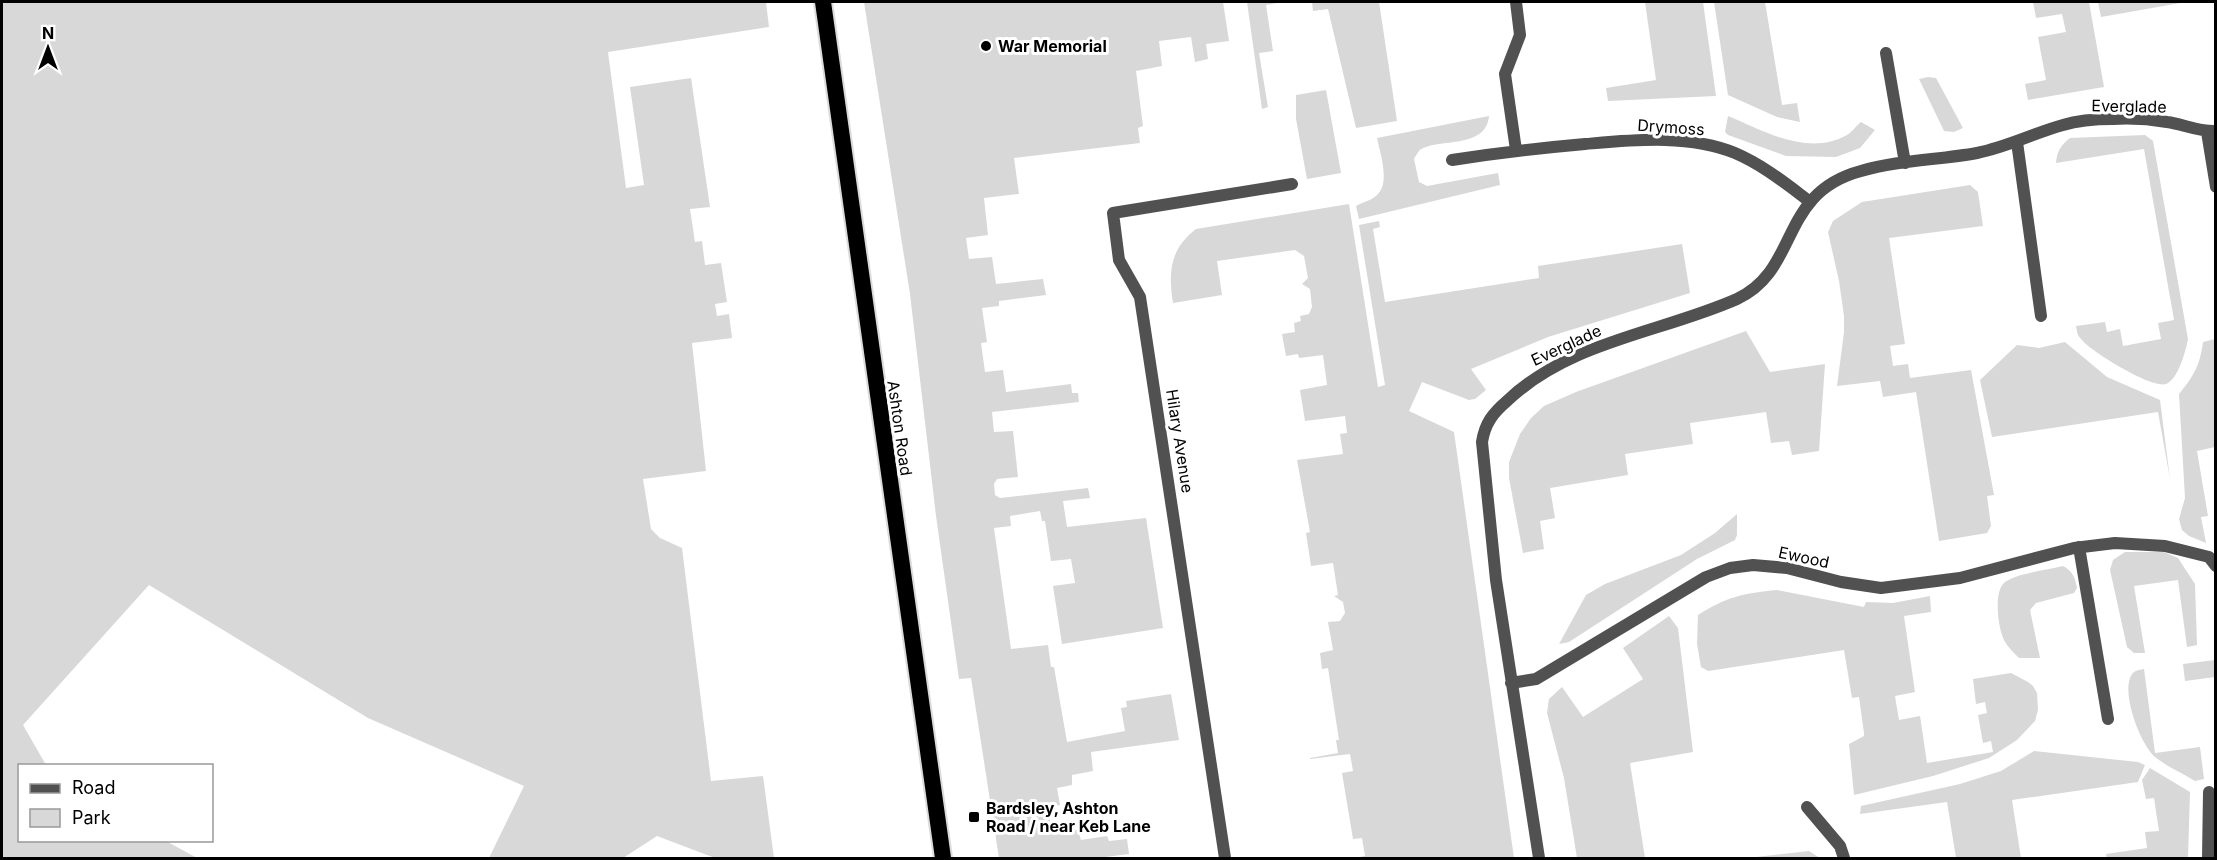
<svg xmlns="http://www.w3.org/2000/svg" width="2217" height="860" viewBox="0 0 2217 860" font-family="Inter,sans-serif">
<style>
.green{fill:#d8d8d8}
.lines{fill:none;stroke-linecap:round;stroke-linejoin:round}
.trunk-casing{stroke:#dbdbdb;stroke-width:20}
.minor{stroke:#515151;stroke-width:12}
.trunk{stroke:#000;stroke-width:16}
.poi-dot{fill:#000;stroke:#fff;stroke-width:2}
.labels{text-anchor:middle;stroke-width:6;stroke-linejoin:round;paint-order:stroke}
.poi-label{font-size:16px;font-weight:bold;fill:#000;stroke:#fff;text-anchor:start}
.street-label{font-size:16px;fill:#000;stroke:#fff}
</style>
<rect width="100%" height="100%" fill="#fff"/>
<path class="green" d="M 2,2 L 766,2 L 769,27 L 608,52 L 626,188 L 644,185 L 630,87 L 691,78 L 710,207 L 690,209 L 695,242 L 702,241 L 705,265 L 721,263 L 727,302 L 715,304 L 717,316 L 729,314 L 732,338 L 692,343 L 706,471 L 643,479 L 651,529 L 660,538 L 682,548 L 711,781 L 763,776 L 774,858 L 715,858 L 657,836 L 623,858 L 489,858 L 524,786 L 368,718 L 149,585 L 23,725 L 46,765 L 20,766 L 20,840 L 166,841 L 197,858 L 2,858 Z
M 864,2 L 1223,2 L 1229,41 L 1206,44 L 1208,59 L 1195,62 L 1191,37 L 1159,41 L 1162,66 L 1136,71 L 1143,126 L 1138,128 L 1140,143 L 1014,158 L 1019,194 L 984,198 L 988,235 L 966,238 L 969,259 L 992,257 L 996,284 L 1043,279 L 1046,295 L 999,301 L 999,306 L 982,308 L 987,342 L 981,343 L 985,372 L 1003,370 L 1006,392 L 1071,384 L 1072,393 L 1078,393 L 1079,402 L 992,412 L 994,432 L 1013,431 L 1018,477 L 997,479 L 994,484 L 995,495 L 1000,498 L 1088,488 L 1090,498 L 1063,501 L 1067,527 L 1146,518 L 1163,628 L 1062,644 L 1053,586 L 1075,583 L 1071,559 L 1051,561 L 1045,521 L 1042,521 L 1040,511 L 1010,516 L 1011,526 L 994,528 L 1011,649 L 1048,645 L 1051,667 L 1054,667 L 1067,742 L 1125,731 L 1121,708 L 1127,707 L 1126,701 L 1171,694 L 1179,740 L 1091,752 L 1093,771 L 1072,775 L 1072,785 L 1057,788 L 1060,805 L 1048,807 L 1052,834 L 1078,830 L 1081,840 L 1107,836 L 1109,841 L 1127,839 L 1129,854 L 1097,858 L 999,858 L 971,678 L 959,679 L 936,516 L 910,294 Z
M 1247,2 L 1283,2 L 1266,5 L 1273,51 L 1259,53 L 1268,107 L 1262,109 Z
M 1312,2 L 1379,2 L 1397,121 L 1356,128 L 1328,9 L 1313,11 Z
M 1645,2 L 1703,2 L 1716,96 L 1608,101 L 1606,88 L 1656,80 Z
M 1714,2 L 1765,2 L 1782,105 L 1797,103 L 1800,122 L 1777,117 L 1728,95 Z
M 2033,2 L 2089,2 L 2104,87 L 2028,100 L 2025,84 L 2046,80 L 2038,37 L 2066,32 L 2062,14 L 2036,18 Z
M 2098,2 L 2186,2 L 2101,17 Z
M 1928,77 L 1936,78 L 1963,128 L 1954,132 L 1944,131 L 1919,79 Z
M 1326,90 L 1341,173 L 1307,179 L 1296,119 L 1296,95 Z
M 1489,116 C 1486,151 1434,137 1419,151 C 1418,152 1415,157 1414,159 L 1419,182 L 1427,186 L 1498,173 L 1500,185 L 1359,219 L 1356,206 C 1363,202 1373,200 1378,194 C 1390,181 1380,153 1377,138 Z
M 1728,116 C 1764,131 1808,157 1847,135 C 1852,132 1856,126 1861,122 L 1875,130 L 1860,148 L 1836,157 L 1786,156 L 1728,135 L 1725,132 Z
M 2145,135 L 2153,141 L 2188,339 C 2186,350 2178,380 2166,384 C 2152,389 2090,351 2081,339 C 2077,335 2077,331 2076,326 L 2105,322 L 2107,332 L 2120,329 L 2123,346 L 2161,339 L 2158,323 L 2174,320 L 2144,149 L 2056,163 C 2057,151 2061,145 2070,138 Z
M 1970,185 L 1978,192 L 1983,226 L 1889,238 L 1905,344 L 1890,346 L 1893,366 L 1908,364 L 1910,378 L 1971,370 L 1994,495 L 1987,496 L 1991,526 L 1987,533 L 1939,541 L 1916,392 L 1883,397 L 1880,381 L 1837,386 L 1844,332 L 1844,316 L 1839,281 L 1828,232 L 1833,221 L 1862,202 Z
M 1349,204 L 1378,387 L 1385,385 L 1359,225 L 1379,221 L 1380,227 L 1373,229 L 1385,302 L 1539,278 L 1538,266 L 1682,244 L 1690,293 L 1548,337 L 1471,369 L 1486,390 L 1475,399 L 1469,400 L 1422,382 L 1409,411 L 1454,432 L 1514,858 L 1354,858 L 1365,856 L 1362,838 L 1353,839 L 1342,773 L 1353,771 L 1350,754 L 1310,759 L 1310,758 L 1338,753 L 1336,740 L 1339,740 L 1328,668 L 1322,669 L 1320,653 L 1333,650 L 1328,622 L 1340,621 L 1345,613 L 1343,602 L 1334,596 L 1338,595 L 1333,563 L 1311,566 L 1306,533 L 1310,532 L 1297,460 L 1343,454 L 1340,434 L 1347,433 L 1345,416 L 1305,421 L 1300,390 L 1327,385 L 1323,355 L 1299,358 L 1298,354 L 1286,356 L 1282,334 L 1295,332 L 1294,323 L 1301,321 L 1300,316 L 1309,314 L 1312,307 L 1310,289 L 1302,284 L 1308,278 L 1304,256 L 1295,250 L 1217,261 L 1222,295 L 1173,303 C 1168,272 1170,249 1196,229 Z
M 1746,331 L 1770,372 L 1825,364 L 1819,451 L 1792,455 L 1789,441 L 1771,443 L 1766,412 L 1690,423 L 1693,444 L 1625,454 L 1628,475 L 1550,488 L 1555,518 L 1540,521 L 1544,549 L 1523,553 L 1509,478 L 1509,462 L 1520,434 L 1531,418 L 1544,406 L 1576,392 Z
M 2215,339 L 2215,447 L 2197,451 L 2208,516 L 2201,517 L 2206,543 L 2189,536 L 2182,530 L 2179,519 L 2185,498 L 2179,394 C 2194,376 2200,365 2203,342 Z
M 2065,342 L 2107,377 L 2160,400 L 2170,479 L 2158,412 L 1992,437 L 1980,380 L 2017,345 L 2039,348 Z
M 1737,514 L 1737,535 L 1735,540 L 1697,559 L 1569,642 L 1559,644 L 1586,595 L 1605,584 L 1681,555 L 1715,533 Z
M 2125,552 L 2164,552 L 2178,558 L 2195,584 L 2197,645 L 2187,647 L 2178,580 L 2134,586 L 2145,653 L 2134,653 L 2127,647 L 2110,570 L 2113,560 Z
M 2063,566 C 2073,571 2075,578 2077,588 L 2074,593 L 2036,603 L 2030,610 L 2040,658 L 2019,658 C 2014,653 2007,646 2004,640 C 1998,628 1993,591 2005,582 C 2017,573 2048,570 2063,566 Z
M 1777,590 L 1864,607 L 1866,602 L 1893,603 L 1930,596 L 1931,612 L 1904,616 L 1915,692 L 1895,696 L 1899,720 L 1920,716 L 1927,763 L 1993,752 L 1991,741 L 1983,743 L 1978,715 L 1987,713 L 1985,702 L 1976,704 L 1973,679 L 2011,673 L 2028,682 L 2033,686 L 2037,693 L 2038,710 L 2035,721 L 2017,740 L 1989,758 L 1933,776 L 1854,795 L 1849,744 L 1864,736 L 1864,733 L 1859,697 L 1852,698 L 1844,650 L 1708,671 L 1701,667 L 1697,644 L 1698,615 C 1726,597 1744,593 1777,590 Z
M 1669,616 L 1678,628 L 1693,752 L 1630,763 L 1645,858 L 1577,858 L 1564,778 L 1547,713 L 1549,699 L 1562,687 L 1583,717 L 1643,679 L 1623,648 Z
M 2215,660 L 2215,677 L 2185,681 L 2183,664 Z
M 2144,669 L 2155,753 L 2200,747 L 2204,779 L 2195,781 C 2182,773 2166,766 2155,757 C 2140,744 2120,691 2132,674 C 2135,670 2139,670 2144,669 Z
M 2034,751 L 2138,762 L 2145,765 L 2138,782 L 2012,800 L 2021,858 L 1956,858 L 1947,802 L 1860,814 L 1861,806 L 1960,784 L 2001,771 Z
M 2150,768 L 2190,792 L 2188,858 L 2107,858 L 2106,854 L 2147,848 L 2145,832 L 2159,831 L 2154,798 L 2146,799 L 2142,780 Z
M 1809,851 L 1820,858 L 1747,858 Z"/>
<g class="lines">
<defs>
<path id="trunk" d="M 823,2 L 943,858"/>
</defs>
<use href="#trunk" class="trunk-casing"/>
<path class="minor" d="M 1516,2 L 1520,35 L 1505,74 L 1516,150
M 1886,53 L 1905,163
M 2207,132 L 2216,187
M 2017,142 L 2041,316
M 1452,160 C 1497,153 1540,148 1585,144 C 1633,140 1689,134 1735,153 C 1763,165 1785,183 1809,201
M 2079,547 L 2108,719
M 1511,683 L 1536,679 L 1706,577 L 1730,568 L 1753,565 L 1787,568 L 1841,582 L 1881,588 L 1960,578 L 2074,548 L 2115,543 L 2165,546 L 2209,557 L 2216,566
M 1807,807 L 1840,846 L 1844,858
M 1225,858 L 1140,297 L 1119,260 L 1113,213 L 1292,184
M 1539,858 L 1496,580 L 1482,442 C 1485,423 1493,413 1507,401 C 1570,341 1660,333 1737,299 C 1800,270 1778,193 1861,171 C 1898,160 1939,160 1977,153 C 2007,147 2034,133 2063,125 C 2079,120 2096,119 2113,119 C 2130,118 2149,119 2167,122 C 2183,124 2199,132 2216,131
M 2208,858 L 2209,792"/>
<use href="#trunk" class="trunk"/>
</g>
<g class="poi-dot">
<circle cx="986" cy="46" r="6"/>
<rect x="968" y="811" width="12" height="12" rx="3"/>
</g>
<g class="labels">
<g class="poi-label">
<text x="998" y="52">War Memorial</text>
<text x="986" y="814">Bardsley, Ashton<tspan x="986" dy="18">Road / near Keb Lane</tspan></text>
</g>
<g class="street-label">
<text transform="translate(2129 106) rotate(1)" y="6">Everglade</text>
<text transform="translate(1671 127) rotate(4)" y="6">Drymoss</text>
<text transform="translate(1566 345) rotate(-25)" y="6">Everglade</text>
<text transform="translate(900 428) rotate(82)" y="6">Ashton Road</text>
<text transform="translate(1180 441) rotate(81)" y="6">Hilary Avenue</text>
<text transform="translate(1804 557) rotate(12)" y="6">Ewood</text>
</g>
</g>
<rect width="2217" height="860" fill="none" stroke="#000000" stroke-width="6"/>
<rect x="18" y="764" width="195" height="78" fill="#ffffff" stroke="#999999" stroke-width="1.5"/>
<rect x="30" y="784" width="30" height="9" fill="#515151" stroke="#999999" stroke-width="1.5"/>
<text x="72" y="794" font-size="18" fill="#000000">Road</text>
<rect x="30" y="809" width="30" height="18" fill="#d8d8d8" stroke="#999999" stroke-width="1.5"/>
<text x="72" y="824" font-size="18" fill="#000000">Park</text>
<g transform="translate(48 48)" stroke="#ffffff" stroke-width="4.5" paint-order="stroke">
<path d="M0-4.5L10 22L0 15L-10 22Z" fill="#000000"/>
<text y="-9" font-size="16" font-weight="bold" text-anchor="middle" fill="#000000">N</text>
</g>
</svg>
